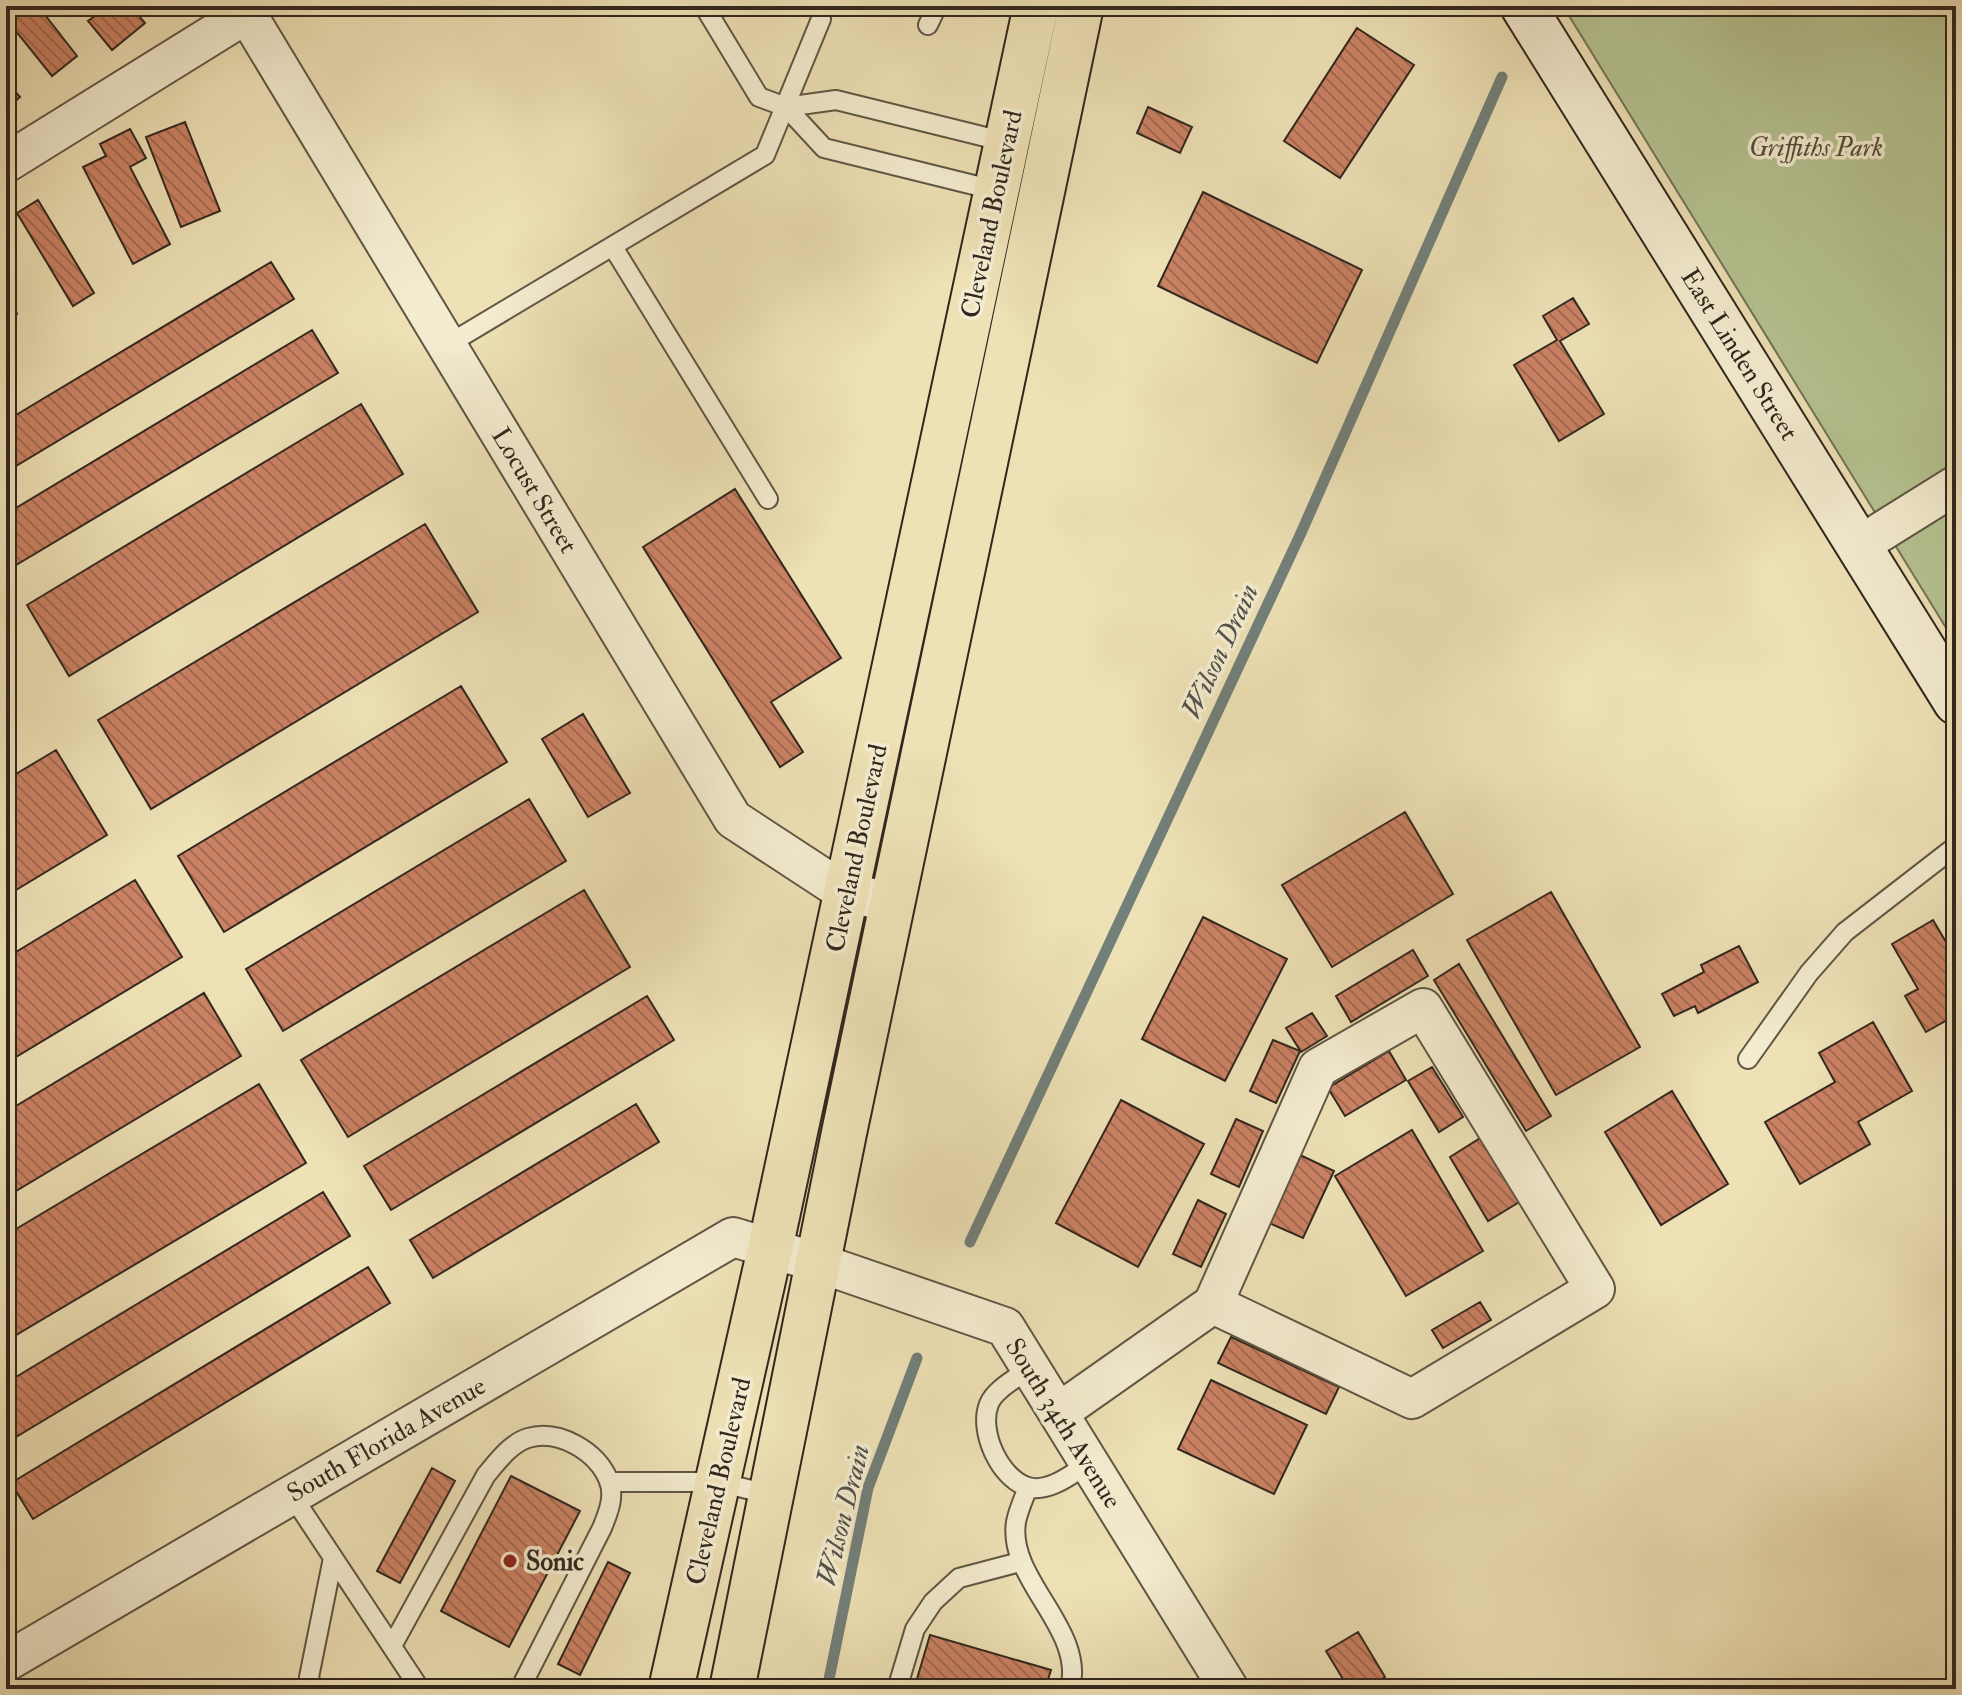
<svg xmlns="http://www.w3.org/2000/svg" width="1962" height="1695" viewBox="0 0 1962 1695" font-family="'IM FELL Double Pica',serif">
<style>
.green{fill:#b5c391;stroke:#737558;stroke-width:2}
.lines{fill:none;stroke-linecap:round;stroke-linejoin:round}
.stream{stroke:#72807a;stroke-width:11}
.building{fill:url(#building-back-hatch);stroke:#31271e;stroke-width:2}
.lane-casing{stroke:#605644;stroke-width:22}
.street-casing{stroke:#605644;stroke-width:42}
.secondary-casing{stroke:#31271e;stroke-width:48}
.primary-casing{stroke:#31271e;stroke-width:48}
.path{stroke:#31271e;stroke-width:5;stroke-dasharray:6 4;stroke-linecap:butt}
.lane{stroke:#f4ecd0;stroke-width:18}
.street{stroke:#f4ecd0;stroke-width:38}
.secondary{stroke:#f4ecd0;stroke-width:44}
.primary{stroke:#eee1b6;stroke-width:44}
.poi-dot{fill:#8f2418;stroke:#f4ecd0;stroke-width:3}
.labels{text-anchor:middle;stroke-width:7;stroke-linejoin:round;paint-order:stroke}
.park-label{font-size:26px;font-style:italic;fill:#524e3b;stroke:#f4ecd0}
.street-label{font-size:26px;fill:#31271e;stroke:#f4ecd0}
.poi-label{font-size:26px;font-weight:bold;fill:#31271e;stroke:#f4ecd0;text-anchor:start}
.water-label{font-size:28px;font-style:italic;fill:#52534c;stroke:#f4ecd0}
</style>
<defs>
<pattern id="building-back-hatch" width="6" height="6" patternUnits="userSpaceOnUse" patternTransform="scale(2)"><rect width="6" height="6" fill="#cb8264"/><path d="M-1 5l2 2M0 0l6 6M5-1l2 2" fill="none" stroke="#a56a52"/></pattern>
</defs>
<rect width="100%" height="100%" fill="#eee1b6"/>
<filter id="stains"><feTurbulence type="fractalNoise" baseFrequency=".0025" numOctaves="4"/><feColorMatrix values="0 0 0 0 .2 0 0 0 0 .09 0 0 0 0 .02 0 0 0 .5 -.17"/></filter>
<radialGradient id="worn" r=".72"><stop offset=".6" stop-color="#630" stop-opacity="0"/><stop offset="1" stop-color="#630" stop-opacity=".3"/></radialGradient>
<path class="green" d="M 1563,6 L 1956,6 L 1956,644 Z"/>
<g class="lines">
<path class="stream" d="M 970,1242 L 1301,533 L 1502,77
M 827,1689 L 868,1488 L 917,1358"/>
</g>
<path class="building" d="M 6,6 L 38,6 L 77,56 L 52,76 L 6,19 Z
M 93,6 L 131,6 L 145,23 L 112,50 L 88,21 L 99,13 Z
M 1357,28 L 1414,65 L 1340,178 L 1284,141 Z
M 6,81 L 20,97 L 6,110 Z
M 1148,107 L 1192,127 L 1180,153 L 1137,133 Z
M 185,122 L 220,211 L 181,227 L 146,137 Z
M 130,129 L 146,158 L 130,167 L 170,244 L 133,264 L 83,167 L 106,156 L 100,144 Z
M 1203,192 L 1362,270 L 1317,363 L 1158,286 Z
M 38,200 L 94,293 L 73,306 L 17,213 Z
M 271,262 L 294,299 L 6,472 L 6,421 Z
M 6,287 L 17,314 L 6,318 Z
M 1573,298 L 1589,324 L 1560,341 L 1604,414 L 1559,441 L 1514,365 L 1557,340 L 1543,316 Z
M 312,330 L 338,373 L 6,571 L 6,514 Z
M 361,404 L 403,474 L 69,676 L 27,605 Z
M 735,489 L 841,658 L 771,702 L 803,752 L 780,767 L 643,547 Z
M 425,524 L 478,612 L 151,809 L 98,720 Z
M 461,686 L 507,762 L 224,932 L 178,856 Z
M 583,714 L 630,793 L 588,817 L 542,739 Z
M 56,750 L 107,835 L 6,896 L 6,780 Z
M 529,799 L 566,861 L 283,1031 L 246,969 Z
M 1405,812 L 1453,894 L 1332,967 L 1282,885 Z
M 135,880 L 182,957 L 6,1063 L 6,958 Z
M 584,890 L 630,967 L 348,1137 L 301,1060 Z
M 1551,892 L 1640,1047 L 1556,1095 L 1467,940 Z
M 1203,917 L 1287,959 L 1225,1081 L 1142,1039 Z
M 1933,920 L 1956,959 L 1956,1015 L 1926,1032 L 1905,996 L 1918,989 L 1892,944 Z
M 1739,946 L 1758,982 L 1698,1013 L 1695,1006 L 1674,1016 L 1662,994 L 1704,972 L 1701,965 Z
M 1413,950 L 1428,976 L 1351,1022 L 1336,996 Z
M 1459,964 L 1551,1116 L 1526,1131 L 1434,980 Z
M 204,993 L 241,1056 L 6,1197 L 6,1112 Z
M 647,996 L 674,1040 L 391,1210 L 364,1166 Z
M 1312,1013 L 1327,1036 L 1301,1052 L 1286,1028 Z
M 1873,1022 L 1912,1091 L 1858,1122 L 1870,1144 L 1800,1184 L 1765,1122 L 1835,1082 L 1819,1053 Z
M 1273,1040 L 1300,1051 L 1276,1103 L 1250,1091 Z
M 1389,1051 L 1406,1080 L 1345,1116 L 1328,1088 Z
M 1432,1067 L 1463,1117 L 1439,1132 L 1408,1081 Z
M 259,1084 L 306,1163 L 6,1341 L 6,1235 Z
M 1672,1091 L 1728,1184 L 1661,1225 L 1605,1132 Z
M 1121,1100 L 1204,1144 L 1138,1267 L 1056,1223 Z
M 636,1104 L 659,1142 L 433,1278 L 410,1240 Z
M 1236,1119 L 1263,1131 L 1239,1187 L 1211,1174 Z
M 1412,1130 L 1483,1251 L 1406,1296 L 1335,1176 Z
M 1482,1137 L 1521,1201 L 1488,1221 L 1450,1157 Z
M 1300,1155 L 1334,1171 L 1303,1238 L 1269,1223 Z
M 323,1192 L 350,1236 L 6,1443 L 6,1383 Z
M 1198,1200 L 1226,1214 L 1201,1267 L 1173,1254 Z
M 368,1267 L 390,1303 L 33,1519 L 11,1483 Z
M 1480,1302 L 1491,1320 L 1443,1348 L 1432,1330 Z
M 1231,1337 L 1339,1387 L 1326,1414 L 1218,1363 Z
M 1211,1380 L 1307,1425 L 1274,1494 L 1178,1449 Z
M 432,1468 L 455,1481 L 400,1583 L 377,1571 Z
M 511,1476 L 580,1511 L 509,1647 L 441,1611 Z
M 608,1562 L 630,1573 L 580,1675 L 558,1664 Z
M 1358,1632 L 1385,1677 L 1365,1689 L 1349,1689 L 1326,1651 Z
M 930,1635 L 1051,1670 L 1045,1689 L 914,1689 Z"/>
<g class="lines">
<defs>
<path id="lane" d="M 704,6 L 759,97 L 786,107 L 824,148 L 998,191
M 928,25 L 937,6
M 786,107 L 836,100 L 1010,143
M 613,247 L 768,499
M 447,345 L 765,155 L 821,19
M 1748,1059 L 1809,973 L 1845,932 L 1956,846
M 1030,1368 C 1017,1378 995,1389 989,1404 C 978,1431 1000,1479 1028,1487 C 1049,1493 1072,1474 1089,1463
M 609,1482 L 718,1482 L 772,1495
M 1028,1487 C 1024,1498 1018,1511 1016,1522 C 1007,1580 1086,1629 1070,1689
M 291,1494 L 420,1689
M 392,1646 L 486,1475 C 497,1462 511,1443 528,1438 C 559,1429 597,1451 609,1481 C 615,1497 608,1513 602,1528 L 520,1689
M 312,1689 L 309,1677 L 333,1558
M 897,1689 L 915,1629 L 933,1602 L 959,1578 L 1020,1562"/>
<path id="street" d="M 242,6 L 733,819 L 846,893 L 893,902
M 6,163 L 246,14
M 1860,545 L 1956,485
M 1423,1008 L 1595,1289 L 1412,1399 L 1213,1304 L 1318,1068 Z
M 1058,1413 L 1213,1304
M 6,1662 L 733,1237 L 819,1263 L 1005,1327 L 1229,1689"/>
<path id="secondary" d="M 1523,6 L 1956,702"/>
<path id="primary" d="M 671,1689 L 770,1249 L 1036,6
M 732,1689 L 844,1133 L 1081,6"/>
</defs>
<use href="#lane" class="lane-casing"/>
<use href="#street" class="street-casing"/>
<use href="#secondary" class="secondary-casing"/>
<use href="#primary" class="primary-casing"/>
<path class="path" d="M 1575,13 L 1585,6"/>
<use href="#lane" class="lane"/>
<use href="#street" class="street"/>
<use href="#secondary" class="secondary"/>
<use href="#primary" class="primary"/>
</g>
<circle class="poi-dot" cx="510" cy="1561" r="8"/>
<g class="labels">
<g class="park-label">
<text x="1816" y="156">Griffiths Park</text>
</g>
<g class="street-label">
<text transform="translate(991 214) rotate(-78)" y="9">Cleveland Boulevard</text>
<text transform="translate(1740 354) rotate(58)" y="9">East Linden Street</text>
<text transform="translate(535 490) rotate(59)" y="9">Locust Street</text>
<text transform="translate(856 848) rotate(-78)" y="9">Cleveland Boulevard</text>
<text transform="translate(1064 1423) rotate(58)" y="9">South 34th Avenue</text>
<text transform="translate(386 1439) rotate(-30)" y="9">South Florida Avenue</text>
<text transform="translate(718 1481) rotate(-77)" y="9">Cleveland Boulevard</text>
</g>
<g class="poi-label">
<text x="526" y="1570">Sonic</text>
</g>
<g class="water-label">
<text transform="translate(1219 651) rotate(-65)" y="10">Wilson Drain</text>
<text transform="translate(842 1515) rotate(-76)" y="10">Wilson Drain</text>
</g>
</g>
<rect width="1962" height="1695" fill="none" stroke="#eee1b6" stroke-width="32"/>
<rect x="8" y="8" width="1946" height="1679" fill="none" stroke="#31271e" stroke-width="4"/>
<rect x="16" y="16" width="1930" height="1663" fill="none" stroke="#31271e" stroke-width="2"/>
<rect width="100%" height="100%" filter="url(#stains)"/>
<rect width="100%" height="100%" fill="url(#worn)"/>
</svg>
